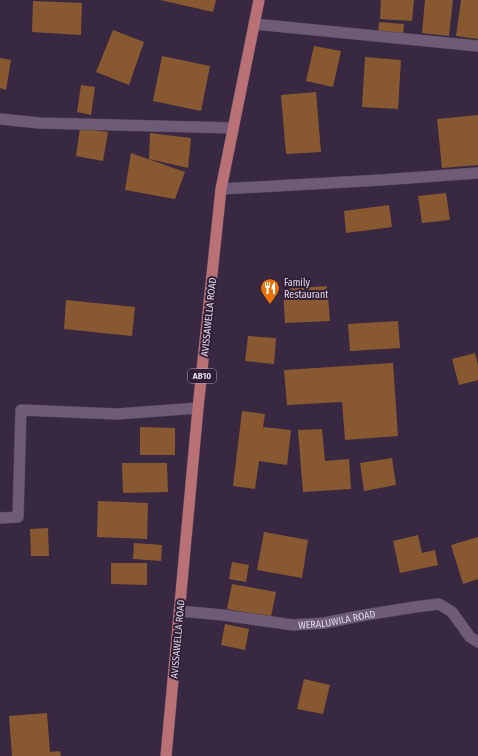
<svg xmlns="http://www.w3.org/2000/svg" width="478" height="756" viewBox="0 0 478 756" font-family="'Fira Sans Condensed',sans-serif">
<style>
.building{fill:#885930}
.lines{fill:none;stroke-linecap:round;stroke-linejoin:round}
.minor-casing{stroke:#524359;stroke-width:12}
.primary-casing{stroke:#524359;stroke-width:12}
.minor{stroke:#6d5b77;stroke-width:11}
.primary{stroke:#ba7176;stroke-width:11}
.labels{text-anchor:middle;stroke-width:4;stroke-linejoin:round;paint-order:stroke}
.shield{fill:#2f1f37;stroke:#ab9eb1;stroke-width:1}
.shield-label{font-size:9px;font-weight:bold;fill:#e0d5e5}
.poi-label{font-size:10px;fill:#e0d5e5;stroke:#2f1f37;text-anchor:start}
.street-label{font-size:10px;fill:#e0d5e5;stroke:#2f1f37}
</style>
<rect width="100%" height="100%" fill="#392842"/>
<path class="building" d="M 160,0 L 216,0 L 213,12 Z
M 381,0 L 414,0 L 412,21 L 380,19 Z
M 425,0 L 453,0 L 449,36 L 422,33 Z
M 461,0 L 478,0 L 478,39 L 456,36 Z
M 33,1 L 82,3 L 81,35 L 32,32 Z
M 379,22 L 404,24 L 403,36 L 378,34 Z
M 113,30 L 144,42 L 129,85 L 96,72 Z
M 314,46 L 341,51 L 333,87 L 306,81 Z
M 162,56 L 210,66 L 201,111 L 153,101 Z
M 365,57 L 401,60 L 398,109 L 362,107 Z
M 0,58 L 11,60 L 6,90 L 0,88 Z
M 81,85 L 95,87 L 91,115 L 77,112 Z
M 316,92 L 321,152 L 286,154 L 281,95 Z
M 478,115 L 478,165 L 442,168 L 437,119 Z
M 80,128 L 108,132 L 103,161 L 76,156 Z
M 150,133 L 191,138 L 188,168 L 149,159 Z
M 131,153 L 185,172 L 175,199 L 125,190 Z
M 446,193 L 450,220 L 422,223 L 418,196 Z
M 389,205 L 392,227 L 346,233 L 344,211 Z
M 327,286 L 330,321 L 285,323 L 283,289 Z
M 66,300 L 135,307 L 132,336 L 64,329 Z
M 398,321 L 400,348 L 350,351 L 348,324 Z
M 248,336 L 276,338 L 274,364 L 245,361 Z
M 475,353 L 478,365 L 478,380 L 459,385 L 452,359 Z
M 393,363 L 398,436 L 345,440 L 342,402 L 287,405 L 284,370 Z
M 242,411 L 265,414 L 263,427 L 291,430 L 287,465 L 259,461 L 255,489 L 233,486 Z
M 140,427 L 175,428 L 175,455 L 140,455 Z
M 322,429 L 325,461 L 349,459 L 351,489 L 303,492 L 298,430 Z
M 392,458 L 396,485 L 364,491 L 360,463 Z
M 122,463 L 167,463 L 168,492 L 123,493 Z
M 98,501 L 148,503 L 147,539 L 97,537 Z
M 48,528 L 49,556 L 31,556 L 30,529 Z
M 264,532 L 308,540 L 302,578 L 257,570 Z
M 418,535 L 422,553 L 435,550 L 438,565 L 400,573 L 393,541 Z
M 478,537 L 478,579 L 463,584 L 451,545 Z
M 134,543 L 162,545 L 161,561 L 133,559 Z
M 232,562 L 249,565 L 246,582 L 229,579 Z
M 111,563 L 147,563 L 147,585 L 111,584 Z
M 232,584 L 276,592 L 271,617 L 227,609 Z
M 225,624 L 249,629 L 245,650 L 221,645 Z
M 304,679 L 330,685 L 323,714 L 297,709 Z
M 47,713 L 50,752 L 60,751 L 61,756 L 12,756 L 9,716 Z"/>
<g class="lines">
<defs>
<g id="minor">
<path d="M 254,24 L 478,46"/>
<path d="M 0,119 L 39,123 L 233,128"/>
<path d="M 221,189 L 381,180 L 478,173"/>
<path d="M 0,518 L 18,517 L 21,410 L 117,414 L 198,408"/>
<path id="s1" d="M 179,611 L 223,615 L 293,625 L 324,623 L 365,615 L 415,607 L 439,604 L 452,612 L 470,637 L 478,642"/>
</g>
<path id="primary" d="M 166,756 L 198,408 L 221,189 L 259,0"/>
</defs>
<use href="#minor" class="minor-casing"/>
<use href="#primary" class="primary-casing"/>
<use href="#minor" class="minor"/>
<use href="#primary" class="primary"/>
</g>
<defs>
<symbol id="restaurant-pin" viewBox="-11 -11 22 30"><path d="M0 17L-7.5 6A9.5 9.5 0 1 1 7.5 6Z" fill="#e8710a" stroke="#2f1f37"/><path d="M-5-6h1v4h1v-4h1v4h1v-4h1v5L-1.5 .5V6h-2V.5L-5-1ZM5-6V6H3V1.5H1.5Q1.5-4 5-6Z" fill="#fff"/></symbol>
</defs>
<g fill-rule="evenodd">
<use href="#restaurant-pin" x="259" y="277" width="22" height="30"/>
</g>
<g class="labels">
<rect class="shield" x="188" y="369" width="28" height="14" rx="3"/>
<g class="shield-label">
<text x="202" y="379">AB10</text>
</g>
<g class="poi-label">
<text x="284" y="286">Family<tspan x="284" dy="12">Restaurant</tspan></text>
</g>
<g class="street-label">
<text transform="translate(208 317) rotate(-84)" y="4">AVISSAWELLA ROAD</text>
<text dy="4" stroke="none"><textPath href="#s1" startOffset="159">WERALUWILA ROAD</textPath></text>
<text transform="translate(177 639) rotate(-85)" y="4">AVISSAWELLA ROAD</text>
</g>
</g>
</svg>
